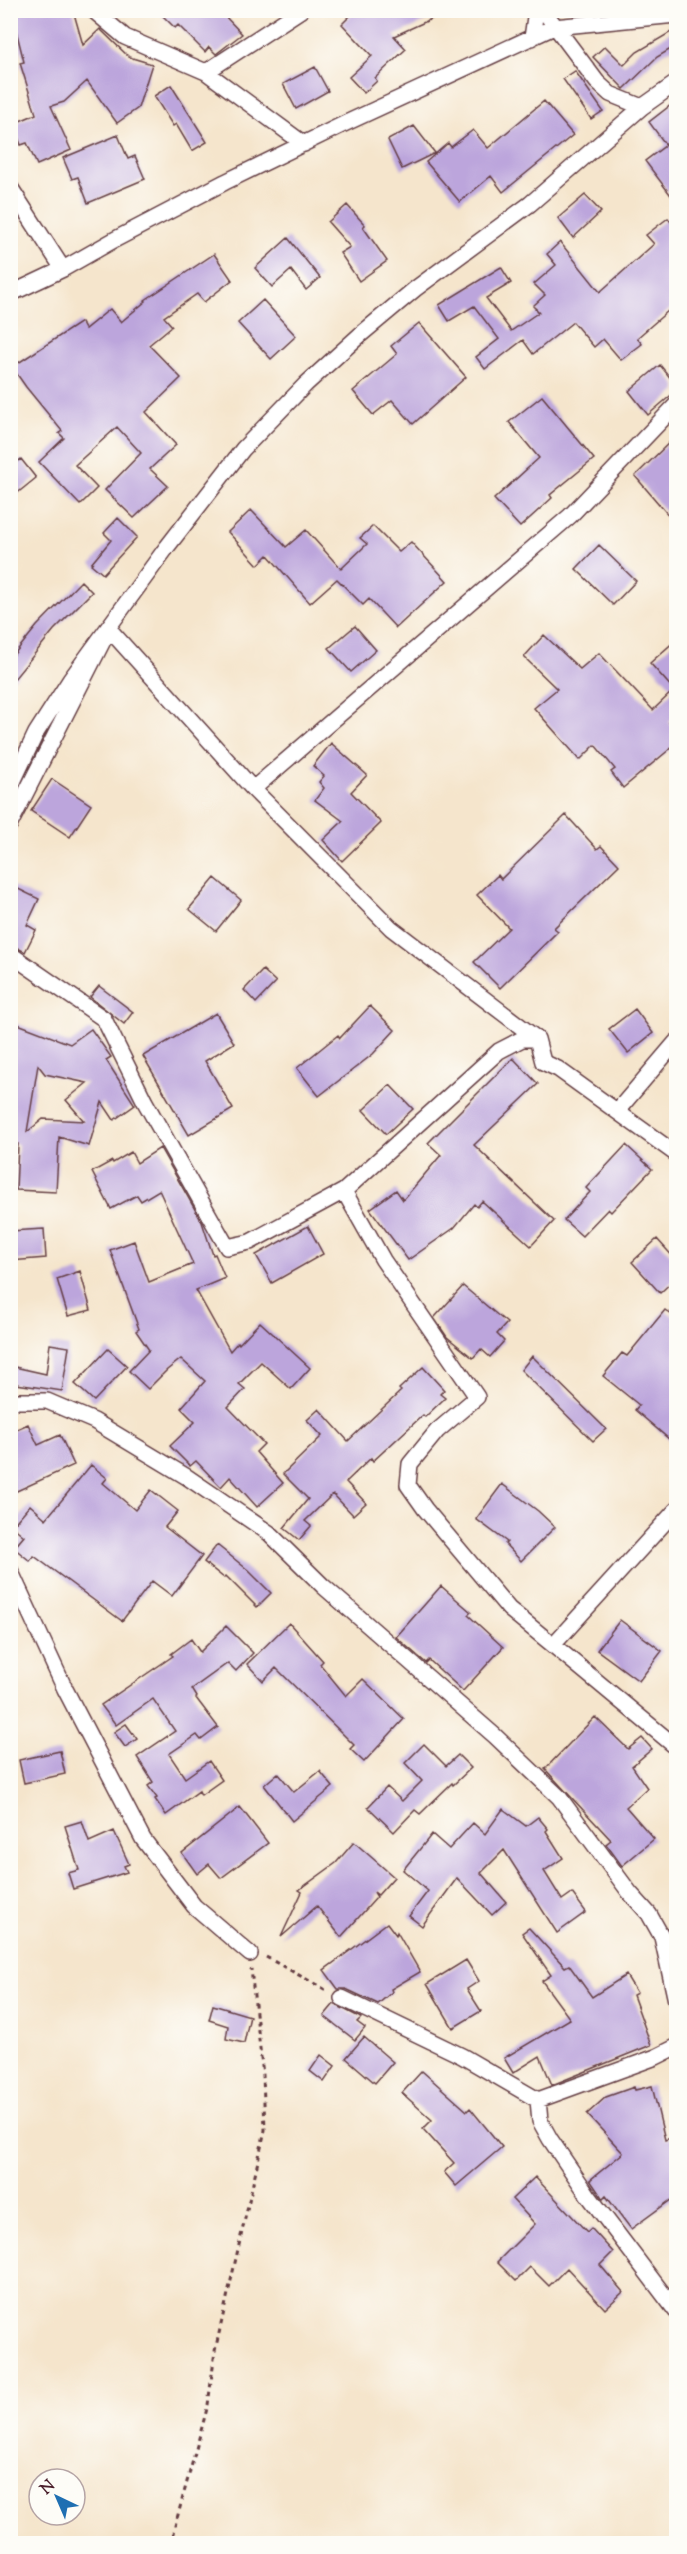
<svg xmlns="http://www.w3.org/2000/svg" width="687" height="2554" viewBox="0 0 687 2554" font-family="'Sorts Mill Goudy',serif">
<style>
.building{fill:#bca5dc;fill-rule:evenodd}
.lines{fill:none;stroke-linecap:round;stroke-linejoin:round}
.minor-casing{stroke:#643d43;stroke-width:18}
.path{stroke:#643d43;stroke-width:3;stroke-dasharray:4.5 4.5;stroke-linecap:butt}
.minor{stroke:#fff;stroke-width:15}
</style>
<rect width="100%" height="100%" fill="#fdfcf7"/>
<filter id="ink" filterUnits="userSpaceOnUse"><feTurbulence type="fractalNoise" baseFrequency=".0167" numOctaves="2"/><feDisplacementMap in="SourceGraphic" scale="12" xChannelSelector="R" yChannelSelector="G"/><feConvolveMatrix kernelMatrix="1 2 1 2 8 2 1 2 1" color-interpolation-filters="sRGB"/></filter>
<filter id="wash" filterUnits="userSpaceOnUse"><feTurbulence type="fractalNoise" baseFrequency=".008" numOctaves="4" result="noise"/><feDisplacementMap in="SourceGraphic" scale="24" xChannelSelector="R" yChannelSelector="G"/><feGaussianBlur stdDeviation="1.35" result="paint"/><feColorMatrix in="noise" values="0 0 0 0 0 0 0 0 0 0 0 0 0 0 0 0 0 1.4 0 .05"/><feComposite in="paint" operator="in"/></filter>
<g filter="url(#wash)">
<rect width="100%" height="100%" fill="#f5e5cc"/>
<g id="blocks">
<path class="building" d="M 11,10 L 73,10 L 83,45 L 100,29 L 129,57 L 152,64 L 138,108 L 117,123 L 87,81 L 64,102 L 51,106 L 71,150 L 37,165 L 27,143 L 21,145 L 13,124 L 36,114 L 20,63 L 24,62 Z
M 157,10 L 219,10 L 242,34 L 216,54 L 209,47 L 205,52 L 178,25 L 175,28 Z
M 356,10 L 451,10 L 394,36 L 406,49 L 375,78 L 377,81 L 364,93 L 349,77 L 372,56 L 342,24 Z
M 676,29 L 676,46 L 657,57 L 624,89 L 593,57 L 605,46 L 624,65 L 637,52 Z
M 315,67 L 328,91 L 296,109 L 283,84 Z
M 575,71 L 603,111 L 591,119 L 563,79 Z
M 171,85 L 207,142 L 192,151 L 176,124 L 173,126 L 154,96 Z
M 544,101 L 573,135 L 503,192 L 491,176 L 460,202 L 426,162 L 448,143 L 451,147 L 473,130 L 488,148 Z
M 676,101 L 676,202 L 645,161 L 666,145 L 649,122 Z
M 414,126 L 435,153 L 402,169 L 388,140 Z
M 118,135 L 128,159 L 135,156 L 145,179 L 88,203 L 78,177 L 72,179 L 63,158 Z
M 585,195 L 601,212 L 573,238 L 558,218 Z
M 347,205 L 365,225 L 363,227 L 387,261 L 359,281 L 340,253 L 350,247 L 328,222 Z
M 668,218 L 676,229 L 676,304 L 637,338 L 642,344 L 621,360 L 603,339 L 594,347 L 573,322 L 533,354 L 523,340 L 485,369 L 476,357 L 499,339 L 474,306 L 449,321 L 439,305 L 501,267 L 511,283 L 486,298 L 511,331 L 539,312 L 533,306 L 545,295 L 534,284 L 556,265 L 547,254 L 560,242 L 600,292 L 654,244 L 646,235 Z
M 288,238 L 320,278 L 306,290 L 291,270 L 272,287 L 255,268 Z
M 214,254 L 232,280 L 204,302 L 197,294 L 164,317 L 172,326 L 149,345 L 181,378 L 146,412 L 176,445 L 150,469 L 168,486 L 134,518 L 105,490 L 141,453 L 117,427 L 75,465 L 97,488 L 80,505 L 39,462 L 64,438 L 59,433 L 62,431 L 26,387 L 12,367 L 81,322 L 85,329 L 110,309 L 121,322 L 146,301 L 145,300 Z
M 263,300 L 296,336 L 271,359 L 238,323 Z
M 419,323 L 466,377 L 413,424 L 392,400 L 373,415 L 353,391 L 397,354 L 391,346 Z
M 660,365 L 676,385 L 676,391 L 648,415 L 629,391 Z
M 542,396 L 594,459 L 550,495 L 552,498 L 520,527 L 494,499 L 539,458 L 509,422 Z
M 676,436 L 676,524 L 635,476 Z
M 21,459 L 36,478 L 10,499 L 10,468 Z
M 251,510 L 286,547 L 306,530 L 341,569 L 367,544 L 360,538 L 373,526 L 399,552 L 411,542 L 447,581 L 396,628 L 369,599 L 363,605 L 337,579 L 310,603 L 268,555 L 258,565 L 228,532 Z
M 118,518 L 137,537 L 103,574 L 91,564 L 111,540 L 104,533 Z
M 599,545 L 636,581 L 613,605 L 576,569 Z
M 81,581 L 92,592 L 54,630 L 10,684 L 10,659 L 37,626 Z
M 355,626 L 376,650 L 351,672 L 329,648 Z
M 544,635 L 580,669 L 599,653 L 653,710 L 674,690 L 650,663 L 676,640 L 676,715 L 669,722 L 676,731 L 676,744 L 623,788 L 611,772 L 615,769 L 595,745 L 580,760 L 534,708 L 557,689 L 524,657 Z
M 331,743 L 367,775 L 351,792 L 381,823 L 342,861 L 323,840 L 343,821 L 315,800 L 324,788 L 319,782 L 324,776 L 313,766 Z
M 52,779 L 91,805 L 70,837 L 31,811 Z
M 566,815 L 597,849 L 601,846 L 619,865 L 554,928 L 558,931 L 500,988 L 474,962 L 509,928 L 477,895 L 498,875 L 501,879 Z
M 215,878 L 241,900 L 216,931 L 189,909 Z
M 10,885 L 39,899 L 27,925 L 36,930 L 25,952 L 10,944 Z
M 263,970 L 276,982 L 256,1003 L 244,990 Z
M 99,986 L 133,1012 L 124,1024 L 90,997 Z
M 370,1006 L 395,1030 L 373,1054 L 319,1096 L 297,1068 L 338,1035 L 340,1038 Z
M 635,1009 L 653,1033 L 628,1053 L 609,1029 Z
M 216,1013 L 234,1043 L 205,1061 L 233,1109 L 189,1135 L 143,1056 Z
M 10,1021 L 70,1044 L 91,1029 L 111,1057 L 106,1060 L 135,1105 L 114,1120 L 102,1102 L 89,1146 L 59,1137 L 56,1192 L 16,1190 L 18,1144 L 10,1143 ZM 38,1065 L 45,1074 L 87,1083 L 66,1100 L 84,1121 L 43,1119 L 27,1132 Z
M 513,1058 L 538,1084 L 474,1145 L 554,1221 L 531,1246 L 482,1201 L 477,1207 L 474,1204 L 454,1228 L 408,1260 L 370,1209 L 396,1190 L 403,1200 L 441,1155 L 428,1143 Z
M 390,1085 L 413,1109 L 386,1134 L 363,1110 Z
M 626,1145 L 652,1169 L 611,1212 L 608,1209 L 582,1236 L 564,1220 L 590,1192 L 586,1188 Z
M 160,1148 L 202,1222 L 213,1255 L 215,1254 L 225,1278 L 196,1290 L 230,1351 L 238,1342 L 239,1344 L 260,1322 L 310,1368 L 291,1389 L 261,1362 L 239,1384 L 245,1389 L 228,1407 L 264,1444 L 256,1452 L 283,1483 L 257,1507 L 230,1477 L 221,1487 L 196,1461 L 190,1466 L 170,1446 L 195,1422 L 181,1408 L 205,1381 L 181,1359 L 167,1370 L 148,1389 L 129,1371 L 149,1350 L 136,1331 L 139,1329 L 110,1250 L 134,1241 L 149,1282 L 193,1264 L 159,1190 L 141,1201 L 137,1195 L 111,1209 L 92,1172 L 112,1161 L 113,1163 L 131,1152 L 137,1163 Z
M 308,1226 L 323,1254 L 272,1283 L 256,1255 Z
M 44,1229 L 46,1258 L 10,1261 L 10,1231 Z
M 657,1239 L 676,1260 L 676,1278 L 660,1293 L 632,1262 Z
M 80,1271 L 91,1310 L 68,1316 L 57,1279 Z
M 463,1286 L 507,1323 L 497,1334 L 504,1341 L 490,1357 L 481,1349 L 473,1358 L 447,1337 L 434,1318 Z
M 665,1310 L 676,1318 L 676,1445 L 635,1410 L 639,1405 L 603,1376 L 622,1353 L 627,1356 Z
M 50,1344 L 69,1347 L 62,1391 L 10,1383 L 10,1366 L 46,1374 Z
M 108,1349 L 127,1366 L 94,1401 L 75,1384 Z
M 532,1356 L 606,1429 L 593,1441 L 521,1370 Z
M 423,1367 L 444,1390 L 440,1394 L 445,1398 L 425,1417 L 423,1415 L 373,1461 L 371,1458 L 346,1482 L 366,1503 L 353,1515 L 333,1494 L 305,1521 L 311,1526 L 299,1540 L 284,1528 L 308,1499 L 283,1474 L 322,1436 L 307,1420 L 319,1409 L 348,1441 L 401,1391 L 399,1389 Z
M 28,1424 L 38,1445 L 60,1435 L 74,1465 L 10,1494 L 10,1432 Z
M 91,1465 L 107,1478 L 103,1483 L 135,1510 L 151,1490 L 178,1511 L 165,1527 L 202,1556 L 172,1596 L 152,1581 L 122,1621 L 34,1556 L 30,1561 L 14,1548 L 24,1536 L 12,1526 L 30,1505 L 46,1519 Z
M 502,1484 L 538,1511 L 555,1527 L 521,1561 L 505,1544 L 507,1542 L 476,1519 Z
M 217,1545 L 248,1570 L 271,1593 L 257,1607 L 226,1576 L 224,1578 L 204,1562 Z
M 441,1586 L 471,1612 L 468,1615 L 503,1647 L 463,1691 L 429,1660 L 426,1663 L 396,1637 Z
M 620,1620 L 662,1651 L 639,1681 L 597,1650 Z
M 289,1623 L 323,1661 L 320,1664 L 346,1696 L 363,1679 L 404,1719 L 364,1762 L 350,1749 L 354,1745 L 276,1668 L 263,1681 L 247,1664 Z
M 226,1626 L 253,1653 L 236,1671 L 228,1663 L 192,1689 L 197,1697 L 196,1698 L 218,1727 L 201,1740 L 197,1735 L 169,1754 L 185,1778 L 209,1761 L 222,1780 L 201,1795 L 199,1791 L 166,1815 L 155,1799 L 157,1798 L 148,1786 L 153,1782 L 137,1757 L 175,1731 L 153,1699 L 116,1725 L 101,1705 L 173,1656 L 171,1654 L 191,1639 L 200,1652 Z
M 595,1717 L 628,1749 L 642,1738 L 652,1749 L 632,1766 L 647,1788 L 626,1807 L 654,1839 L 622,1866 L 606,1844 L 611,1840 L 545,1769 Z
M 126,1724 L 137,1739 L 125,1747 L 114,1732 Z
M 424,1744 L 446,1766 L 458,1755 L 471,1768 L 453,1785 L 452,1783 L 420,1814 L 415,1810 L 394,1832 L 368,1807 L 387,1787 L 402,1801 L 422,1781 L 405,1763 Z
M 60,1751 L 65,1774 L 24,1783 L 19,1760 Z
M 320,1771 L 333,1787 L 292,1821 L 264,1785 L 278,1773 L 294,1792 Z
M 240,1807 L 268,1843 L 221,1878 L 209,1864 L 197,1874 L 182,1853 Z
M 503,1809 L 526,1826 L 538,1817 L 548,1829 L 546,1831 L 563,1858 L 544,1871 L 562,1900 L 572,1893 L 586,1912 L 557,1933 L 504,1850 L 481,1873 L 506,1902 L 492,1915 L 457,1878 L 422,1926 L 409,1916 L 428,1891 L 403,1870 L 432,1834 L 449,1849 L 473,1823 L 485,1834 Z
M 82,1821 L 89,1842 L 114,1831 L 129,1864 L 124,1866 L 127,1872 L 73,1889 L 68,1873 L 79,1870 L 65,1826 Z
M 354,1842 L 394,1877 L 378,1895 L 374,1892 L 377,1897 L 341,1937 L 317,1906 L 281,1937 L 302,1892 L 299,1890 L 336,1863 Z
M 387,1923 L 396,1935 L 397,1932 L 420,1972 L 391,1989 L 392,1992 L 378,2004 L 346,1989 L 338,1989 L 324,1970 Z
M 529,1928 L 565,1967 L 569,1965 L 592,1997 L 626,1975 L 637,1993 L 633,1995 L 651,2045 L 552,2085 L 540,2056 L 513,2073 L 504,2058 L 570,2019 L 542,1981 L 551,1975 L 522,1933 Z
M 466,1960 L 479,1981 L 467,1989 L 481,2011 L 453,2028 L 427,1984 Z
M 334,2004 L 361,2018 L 357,2022 L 365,2028 L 355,2040 L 324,2016 Z
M 213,2005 L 250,2016 L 244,2043 L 226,2039 L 228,2026 L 209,2020 Z
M 364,2037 L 393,2062 L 375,2083 L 346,2058 Z
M 321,2055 L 335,2066 L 324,2082 L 310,2071 Z
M 422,2071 L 467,2111 L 470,2108 L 502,2147 L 456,2186 L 444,2172 L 454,2163 L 423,2129 L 432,2120 L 402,2093 Z
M 652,2086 L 665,2140 L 676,2136 L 676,2196 L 631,2229 L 606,2196 L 603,2199 L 590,2180 L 623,2153 L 587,2114 L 606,2097 L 634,2087 L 635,2090 Z
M 535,2177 L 587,2232 L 591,2228 L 613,2252 L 600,2265 L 623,2292 L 605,2309 L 567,2268 L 549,2286 L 530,2267 L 516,2281 L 497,2262 L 535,2224 L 512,2199 Z"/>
</g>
</g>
<g filter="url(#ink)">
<use href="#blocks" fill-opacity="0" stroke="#643d43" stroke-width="1.5"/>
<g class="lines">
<defs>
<path id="minor" d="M 93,10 L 125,37 L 206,72 L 304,144
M 543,10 L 597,82 L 610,94 L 642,107
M 532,38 L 536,10
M 206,72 L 301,10
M 10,187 L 63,269
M 10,294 L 63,269 L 114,240 L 225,182 L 346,123 L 554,27 L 676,15
M 676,405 L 570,516 L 253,789 L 391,928 L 537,1039 L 543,1062 L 558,1069 L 676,1154
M 10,788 L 36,733 L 70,680 L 167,547 L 243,449 L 306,384 L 360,335 L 415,289 L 530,204 L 642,107 L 676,83
M 10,824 L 109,629 L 253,789
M 10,954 L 104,1019 L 145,1102 L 227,1247 L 250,1242 L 344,1191 L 499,1051 L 522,1039 L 537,1039
M 618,1110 L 676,1042
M 344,1191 L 383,1260 L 477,1397 L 437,1431 L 410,1464 L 408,1485 L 425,1509 L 509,1609 L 553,1645 L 676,1510
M 10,1401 L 47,1401 L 94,1421 L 187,1477 L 269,1533 L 323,1586 L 495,1736 L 559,1797 L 630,1893 L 649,1914 L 662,1937 L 676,2001
M 10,1570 L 65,1689 L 143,1839 L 194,1906 L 250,1954
M 553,1645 L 676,1747
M 342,1998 L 462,2056 L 538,2100 L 656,2057 L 676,2047
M 538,2100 L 540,2121 L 550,2139 L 588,2195 L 676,2311"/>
</defs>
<use href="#minor" class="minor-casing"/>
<path class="path" d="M 266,1957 L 328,1991
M 170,2544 L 208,2405 L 215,2351 L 265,2130 L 263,2075 L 251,1969"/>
<use href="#minor" class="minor"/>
</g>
</g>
<rect width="687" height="2554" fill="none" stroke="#fdfcf7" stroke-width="36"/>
<g transform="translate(57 2497) rotate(316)"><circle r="28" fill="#fdfcf7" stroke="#b5a4a5" stroke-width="1.5"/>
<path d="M0-4.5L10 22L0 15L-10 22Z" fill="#1f6fb2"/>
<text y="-9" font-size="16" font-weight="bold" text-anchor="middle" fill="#4a1f2b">N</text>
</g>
</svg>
